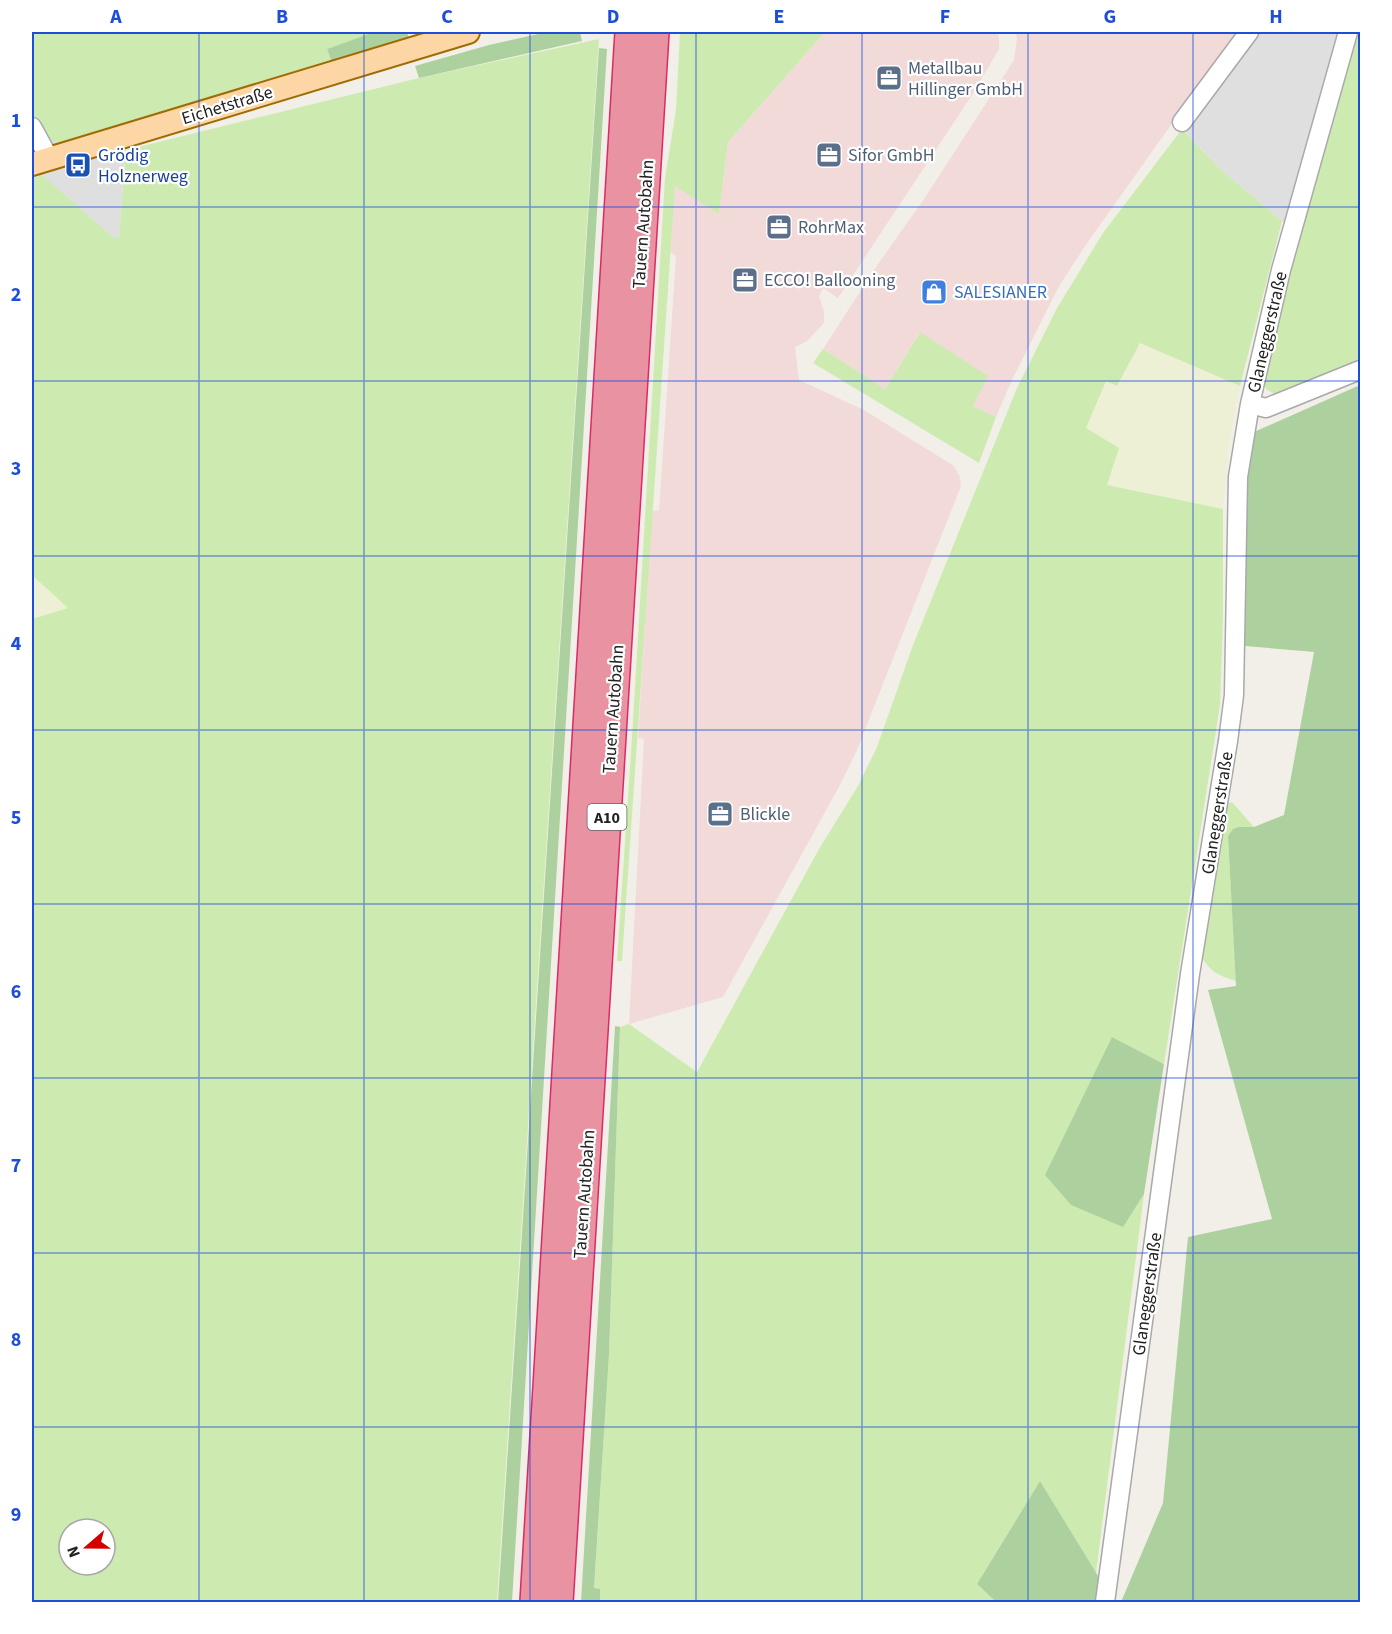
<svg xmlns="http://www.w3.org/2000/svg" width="1392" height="1634" viewBox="0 0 1392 1634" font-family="'Source Sans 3',sans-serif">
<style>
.residential{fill:#e0dfdf}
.commercial{fill:#f2dad9}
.farmland{fill:#eef0d5}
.grass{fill:#cdebb0;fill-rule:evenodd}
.forest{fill:#add19e}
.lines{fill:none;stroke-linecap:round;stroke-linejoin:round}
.minor-casing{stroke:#a9a9a9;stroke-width:21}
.major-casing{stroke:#a06b00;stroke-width:26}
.highway-casing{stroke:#dc2a67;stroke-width:30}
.minor{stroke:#fff;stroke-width:18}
.major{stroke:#fcd6a4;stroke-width:22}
.highway{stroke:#e892a2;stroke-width:27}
.grid{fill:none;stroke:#1d4ed8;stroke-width:1.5;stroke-opacity:0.55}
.labels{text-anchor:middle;stroke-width:4.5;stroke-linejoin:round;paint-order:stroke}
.shield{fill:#fff;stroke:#646464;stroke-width:1.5}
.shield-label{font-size:16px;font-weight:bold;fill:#222}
.service-label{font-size:18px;fill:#4e5e75;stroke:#fff;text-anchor:start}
.street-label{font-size:18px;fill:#222;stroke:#fff}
.transit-label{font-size:18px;fill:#164399;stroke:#fff;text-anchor:start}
.shop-label{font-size:18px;fill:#366cbe;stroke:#fff;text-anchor:start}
.neatline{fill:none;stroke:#1d4ed8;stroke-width:2}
.grid-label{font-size:20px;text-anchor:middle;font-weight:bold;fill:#1d4ed8}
</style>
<rect width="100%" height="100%" fill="#f2efe9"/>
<path class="residential" d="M 1237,32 L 1354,32 L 1300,236 L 1219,168 L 1175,121 Z
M 32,119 L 120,129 L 126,150 L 119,237 L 113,237 L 42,176 L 32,179 Z"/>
<path class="commercial" d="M 825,32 L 997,32 L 999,38 L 999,49 L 972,95 L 838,298 L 823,288 L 819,296 L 824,312 L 824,323 L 807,341 L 795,347 L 799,380 L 864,410 L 954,466 L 960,477 L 961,486 L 857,750 L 840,785 L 723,997 L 629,1024 L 644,739 L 638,738 L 652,511 L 659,510 L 676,256 L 670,252 L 675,185 L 719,214 L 728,142 Z
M 1015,32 L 1237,32 L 1085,246 L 1058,288 L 1012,380 L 996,417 L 973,406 L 919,333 L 885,389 L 823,349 L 876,267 L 924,199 L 1014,60 L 1017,38 Z"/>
<path class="farmland" d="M 1140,343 L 1240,386 L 1229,446 L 1223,509 L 1107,485 L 1086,428 L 1106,381 L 1118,385 Z
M 32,575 L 68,608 L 32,619 Z"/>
<path class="grass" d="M 32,32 L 374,32 L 327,49 L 332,63 L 120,129 L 59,144 L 43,135 L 32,119 Z
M 680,32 L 825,32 L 728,142 L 719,214 L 675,186 L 622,961 L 617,961 L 632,738 L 665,178 L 676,110 Z
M 1354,32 L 1360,32 L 1360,362 L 1294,389 L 1275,394 L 1267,390 L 1263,383 L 1267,362 Z
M 599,39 L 497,1602 L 32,1602 L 32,619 L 68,608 L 32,575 L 32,179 L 42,175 L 113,237 L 119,237 L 126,150 L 419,78 ZM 69,1529 L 105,1529 L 105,1565 L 69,1565 Z
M 1182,129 L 1219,168 L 1282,221 L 1240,386 L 1140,343 L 1117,386 L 1106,381 L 1086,428 L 1119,448 L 1107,485 L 1223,509 L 1223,618 L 1220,705 L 1164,1064 L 1112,1037 L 1122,1226 L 1144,1194 L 1096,1573 L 1040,1481 L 977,1584 L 996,1602 L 600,1602 L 600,1589 L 594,1589 L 609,1355 L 620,1027 L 629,1024 L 697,1072 L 819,849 L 858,786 L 877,747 L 913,645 L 1017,388 L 1057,308 L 1103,233 Z
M 920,332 L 988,376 L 973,406 L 996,417 L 979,463 L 813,363 L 823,349 L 885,389 Z
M 1232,802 L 1254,827 L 1239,827 L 1228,836 L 1236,981 C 1218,975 1211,973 1201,956 L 1225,805 Z"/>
<path class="forest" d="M 374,32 L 407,32 L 409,38 L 332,63 L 327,49 Z
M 547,32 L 580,32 L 582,41 L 419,78 L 415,66 L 489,45 Z
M 599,48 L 607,49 L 512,1602 L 498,1602 Z
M 1360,385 L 1360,1602 L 1121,1602 L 1163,1503 L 1188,1237 L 1272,1219 L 1208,990 L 1236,986 L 1228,836 L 1233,829 L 1239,827 L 1254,827 L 1284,815 L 1314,652 L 1245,646 L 1246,479 L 1254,432 Z
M 615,1026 L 620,1027 L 609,1355 L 594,1588 L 600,1589 L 600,1602 L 581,1602 Z
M 1112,1037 L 1164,1064 L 1144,1194 L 1123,1227 L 1071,1205 L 1045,1175 Z
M 1040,1481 L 1114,1602 L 996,1602 L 977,1584 Z"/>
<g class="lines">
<defs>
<path id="minor" d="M 1182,122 L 1249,32
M 32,127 L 49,158
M 1250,404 L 1266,408 L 1360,370
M 1105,1602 L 1190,974 L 1228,741 L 1234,695 L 1238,477 L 1250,404 L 1281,270 L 1348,32"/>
<path id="major" d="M 32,164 L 468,32"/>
<path id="highway" d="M 534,1602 L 629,32
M 559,1602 L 655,32"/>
</defs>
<use href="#minor" class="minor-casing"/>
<use href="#major" class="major-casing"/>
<use href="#highway" class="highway-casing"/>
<use href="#minor" class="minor"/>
<use href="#major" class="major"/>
<use href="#highway" class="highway"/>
</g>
<path class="grid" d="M 199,32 L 199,1602M 364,32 L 364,1602M 530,32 L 530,1602M 696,32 L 696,1602M 862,32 L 862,1602M 1028,32 L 1028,1602M 1193,32 L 1193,1602M 32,207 L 1360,207M 32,381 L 1360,381M 32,556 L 1360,556M 32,730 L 1360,730M 32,904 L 1360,904M 32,1078 L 1360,1078M 32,1253 L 1360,1253M 32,1427 L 1360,1427"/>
<defs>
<symbol id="office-square" viewBox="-11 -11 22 22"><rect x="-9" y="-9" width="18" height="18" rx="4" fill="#5c6f8a" stroke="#fff"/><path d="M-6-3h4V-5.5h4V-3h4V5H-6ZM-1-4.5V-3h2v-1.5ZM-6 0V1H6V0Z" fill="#fff"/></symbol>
<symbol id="bus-square" viewBox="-11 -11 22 22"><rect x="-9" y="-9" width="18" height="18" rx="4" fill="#1a4fb4" stroke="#fff"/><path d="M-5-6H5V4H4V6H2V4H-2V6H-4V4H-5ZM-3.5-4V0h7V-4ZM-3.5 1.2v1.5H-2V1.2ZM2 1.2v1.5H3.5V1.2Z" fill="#fff"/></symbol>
<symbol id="shop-square" viewBox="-11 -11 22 22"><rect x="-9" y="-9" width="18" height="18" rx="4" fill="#3f7fe0" stroke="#fff"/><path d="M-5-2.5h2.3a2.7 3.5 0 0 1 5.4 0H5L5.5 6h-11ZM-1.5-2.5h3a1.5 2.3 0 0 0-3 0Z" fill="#fff"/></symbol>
</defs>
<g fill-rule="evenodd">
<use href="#office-square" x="874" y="63" width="30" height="30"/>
<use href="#office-square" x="814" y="140" width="30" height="30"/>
<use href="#bus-square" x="63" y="150" width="30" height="30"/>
<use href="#office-square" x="764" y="212" width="30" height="30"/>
<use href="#office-square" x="730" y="265" width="30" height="30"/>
<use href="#shop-square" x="919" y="277" width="30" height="30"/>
<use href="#office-square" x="705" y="799" width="30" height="30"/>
</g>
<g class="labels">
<rect class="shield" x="587.5" y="804" width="39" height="26" rx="4.5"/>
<g class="shield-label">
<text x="607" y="823">A10</text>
</g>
<g class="service-label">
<text x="908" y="74">Metallbau<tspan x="908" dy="21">Hillinger GmbH</tspan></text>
<text x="848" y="161">Sifor GmbH</text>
<text x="798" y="233">RohrMax</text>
<text x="764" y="286">ECCO! Ballooning</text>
<text x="740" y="820">Blickle</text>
</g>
<g class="street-label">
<text transform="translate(227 105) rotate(-17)" y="6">Eichetstraße</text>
<text transform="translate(643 224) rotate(-86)" y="6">Tauern Autobahn</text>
<text transform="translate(1267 332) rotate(-77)" y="6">Glaneggerstraße</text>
<text transform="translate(613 709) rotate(-86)" y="6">Tauern Autobahn</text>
<text transform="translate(1217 813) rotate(-81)" y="6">Glaneggerstraße</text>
<text transform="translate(584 1194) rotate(-86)" y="6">Tauern Autobahn</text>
<text transform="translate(1147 1294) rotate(-82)" y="6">Glaneggerstraße</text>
</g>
<g class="transit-label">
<text x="98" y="161">Grödig<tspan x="98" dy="21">Holznerweg</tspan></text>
</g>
<g class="shop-label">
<text x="954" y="298">SALESIANER</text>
</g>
</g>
<rect width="1392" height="1634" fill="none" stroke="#ffffff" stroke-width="66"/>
<g transform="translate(87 1547) rotate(250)"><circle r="28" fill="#ffffff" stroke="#a7a7a7" stroke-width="1.5"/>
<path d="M0-4.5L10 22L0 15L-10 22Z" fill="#d40000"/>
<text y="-9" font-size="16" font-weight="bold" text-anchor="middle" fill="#222222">N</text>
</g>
<rect x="33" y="33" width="1326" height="1568" class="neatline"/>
<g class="grid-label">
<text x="116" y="23">A</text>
<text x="282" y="23">B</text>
<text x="447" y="23">C</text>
<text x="613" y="23">D</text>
<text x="779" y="23">E</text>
<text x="945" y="23">F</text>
<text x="1110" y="23">G</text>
<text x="1276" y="23">H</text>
<text x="16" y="127">1</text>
<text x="16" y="301">2</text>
<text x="16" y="475">3</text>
<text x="16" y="650">4</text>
<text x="16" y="824">5</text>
<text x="16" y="998">6</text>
<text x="16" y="1172">7</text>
<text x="16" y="1346">8</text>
<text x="16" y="1521">9</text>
</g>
</svg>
